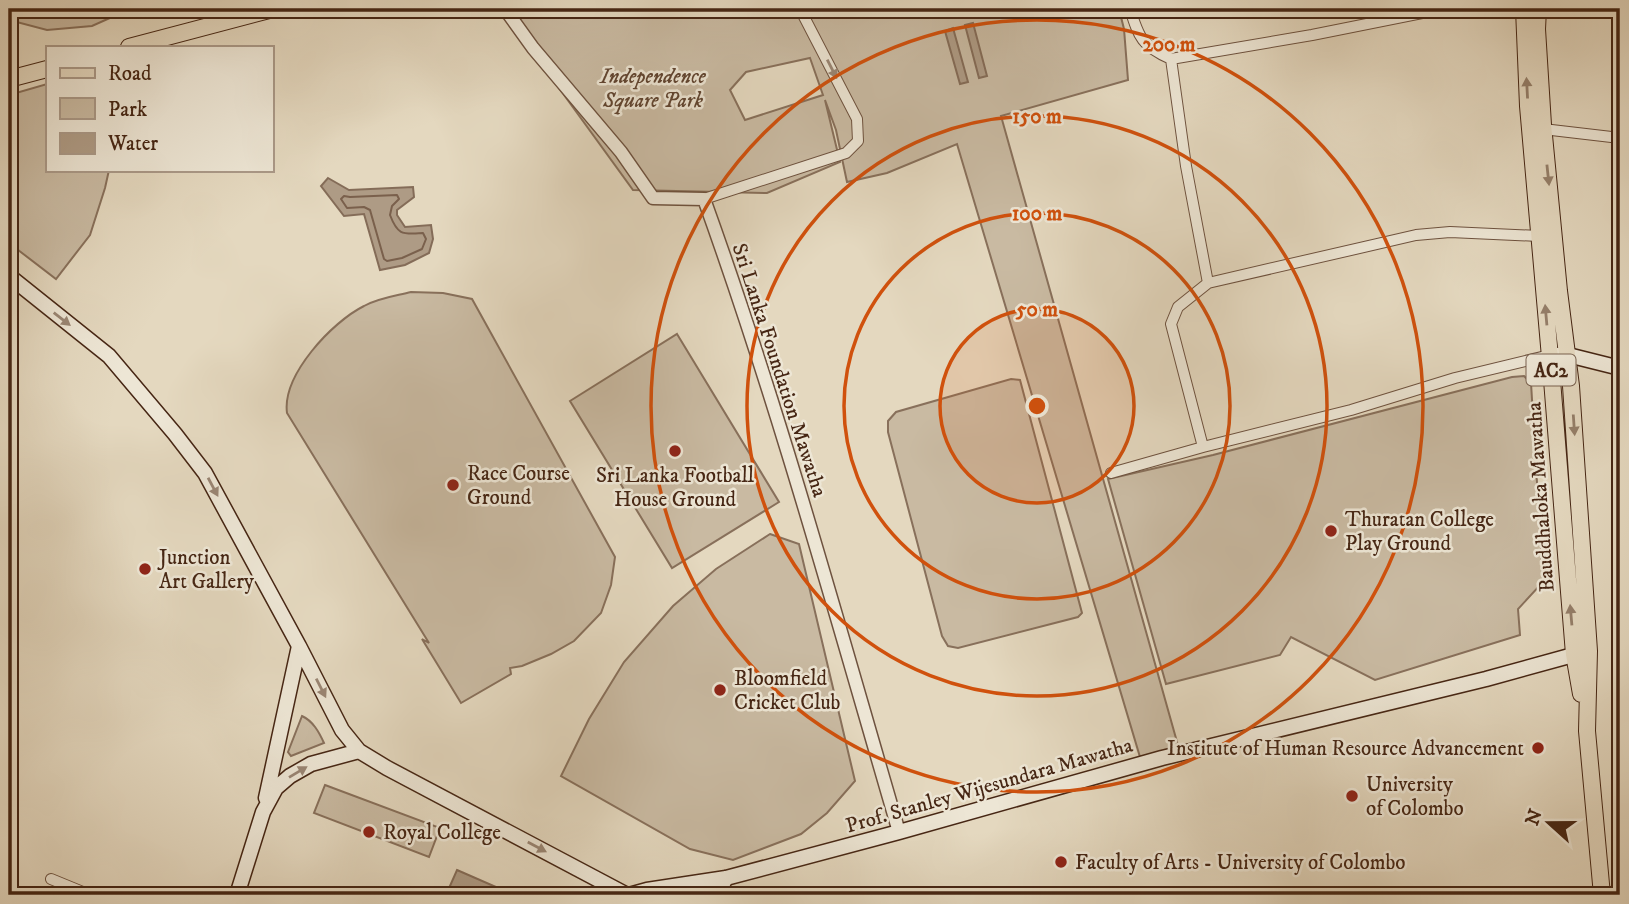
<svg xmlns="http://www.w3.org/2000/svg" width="1629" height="904" viewBox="0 0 1629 904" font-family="'IM FELL DW Pica',serif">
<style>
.green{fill:#c9baa2;stroke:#88705b;stroke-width:2;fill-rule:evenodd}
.water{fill:#ae9b85;stroke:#846c58;stroke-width:2}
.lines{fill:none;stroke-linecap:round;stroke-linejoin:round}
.shore{stroke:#7a604c;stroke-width:2}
.minor-casing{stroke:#6e523f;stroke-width:12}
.tertiary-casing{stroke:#6e523f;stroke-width:15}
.secondary-casing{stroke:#462614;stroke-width:17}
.primary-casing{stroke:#462614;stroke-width:18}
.minor{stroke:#ede6d5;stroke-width:10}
.tertiary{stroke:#ede6d5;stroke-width:12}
.secondary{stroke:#ede6d5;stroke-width:14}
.primary{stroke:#e4d8bf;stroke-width:16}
.oneway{fill:#9a8674}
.oneway2{fill:#957f6a}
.ring{fill:none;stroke:#d0510d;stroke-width:3.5}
.poi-dot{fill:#8f2418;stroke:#ede6d5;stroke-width:2.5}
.labels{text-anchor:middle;stroke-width:5;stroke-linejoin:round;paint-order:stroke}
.shield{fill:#ede6d5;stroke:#78604e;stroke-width:2}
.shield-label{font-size:19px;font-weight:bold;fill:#462614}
.park-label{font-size:21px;font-style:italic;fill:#604430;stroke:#ede6d5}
.street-label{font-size:21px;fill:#462614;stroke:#ede6d5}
.poi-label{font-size:21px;fill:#462614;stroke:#ede6d5;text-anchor:start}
.centre{fill:#d0510d;stroke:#ede6d5;stroke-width:3.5}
.ring-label{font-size:21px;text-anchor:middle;font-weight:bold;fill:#d0510d;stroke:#ede6d5;stroke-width:5;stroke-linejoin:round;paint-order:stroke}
</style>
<rect width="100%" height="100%" fill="#e4d8bf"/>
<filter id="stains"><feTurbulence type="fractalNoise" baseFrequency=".00286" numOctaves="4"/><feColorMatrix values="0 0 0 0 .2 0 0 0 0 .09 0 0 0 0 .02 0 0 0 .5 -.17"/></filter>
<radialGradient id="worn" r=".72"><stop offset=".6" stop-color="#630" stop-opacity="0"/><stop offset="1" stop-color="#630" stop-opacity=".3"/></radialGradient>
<path class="green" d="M 9,9 L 130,9 L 92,26 L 47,30 L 9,20 Z
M 507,9 L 1119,9 L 1124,29 L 1128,80 L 1001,116 L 1179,749 L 1140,757 L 957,144 L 887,173 L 847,182 L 836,130 L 825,100 L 840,162 L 767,193 L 633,190 L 551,77 ZM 810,58 L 823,95 L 745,120 L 730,90 L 746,72 Z
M 47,84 L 47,170 L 109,170 L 105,188 L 90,235 L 56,279 L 9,243 L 9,95 Z
M 411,292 L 443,293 L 472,299 L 615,557 L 611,585 L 601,613 L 574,641 L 551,654 L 522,666 L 510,668 L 511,674 L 461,703 L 422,639 L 429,643 L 287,413 C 282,375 332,322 364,306 C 378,298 395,296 411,292 Z
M 677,334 L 779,502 L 672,568 L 570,401 Z
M 1524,376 L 1531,383 L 1543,582 L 1518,609 L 1520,635 L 1375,680 L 1291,637 L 1280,655 L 1166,684 L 1108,479 L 1213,455 L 1512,377 Z
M 1011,379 L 1020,380 L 1082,613 L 1078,617 L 958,648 L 948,646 L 942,636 L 888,432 L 888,421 L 896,412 Z
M 770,534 L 799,544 L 855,781 L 827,813 L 801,834 L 733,860 L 690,849 L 561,776 L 589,719 L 624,662 L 673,606 L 716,569 Z
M 302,716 C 313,721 319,732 324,743 L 291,756 L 288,752 Z
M 325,785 L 440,828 L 429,857 L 314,813 Z"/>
<path class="water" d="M 973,23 L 987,76 L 979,78 L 965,25 Z
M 953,28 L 968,82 L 960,84 L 945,31 Z
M 328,178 L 349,190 L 413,187 L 414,197 L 397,210 L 397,215 L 405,227 L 431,225 L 433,239 L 429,253 L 405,265 L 380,270 L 364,214 L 344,216 L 321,186 Z
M 457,870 L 503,890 L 501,895 L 446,895 Z"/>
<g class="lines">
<path class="shore" d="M 397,195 L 399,199 L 392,206 L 390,215 C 398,236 403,234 423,233 L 426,239 L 422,249 L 402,258 L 387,261 L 384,259 L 370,210 L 364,207 L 347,208 L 341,199 L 344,196 L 350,197 Z"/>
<defs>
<path id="minor" d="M 1130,9 C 1139,38 1142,46 1171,59 L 1312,35 L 1442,9
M 1171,59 L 1186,166 L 1208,283
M 1543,129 L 1620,138
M 704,199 L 846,153 L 858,141 L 857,119 L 800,9
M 1203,447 L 1171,324 L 1178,307 L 1208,283 L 1416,235 L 1450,232 L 1539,236
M 1111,473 L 1203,447 L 1351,410 L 1455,378 L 1550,355
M 51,879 L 90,895"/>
<path id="tertiary" d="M 505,9 L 533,48 L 621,152 L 653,198 L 704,199 C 779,407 837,620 899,832"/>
<path id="secondary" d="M 9,276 L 109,356 L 175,434 L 205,473 L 299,646 L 342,730 L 359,751 L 387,768 L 627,895
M 1550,355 L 1568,355 L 1620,368
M 266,798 L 299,646
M 237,895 L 263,812 L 276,788 L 290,776 L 311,764 L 359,751
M 629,895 L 647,890 L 726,878 L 899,832 L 1162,758 L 1486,679 L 1584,652
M 717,895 L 726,878"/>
<path id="primary" d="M 1524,9 L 1528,106 L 1552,380 L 1574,654 L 1581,694
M 1538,9 L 1537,29 L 1543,125 L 1559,291 L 1571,386 L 1589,651 L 1587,731 L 1602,895
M 129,47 L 273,9
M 9,79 L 47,69"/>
</defs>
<use href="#minor" class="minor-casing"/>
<use href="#tertiary" class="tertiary-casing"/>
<use href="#secondary" class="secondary-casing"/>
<use href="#primary" class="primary-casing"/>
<use href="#minor" class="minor"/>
<use href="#tertiary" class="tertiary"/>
<use href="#secondary" class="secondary"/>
<use href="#primary" class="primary"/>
</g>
<defs><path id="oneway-solid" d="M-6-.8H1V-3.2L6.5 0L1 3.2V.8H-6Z" transform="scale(1.75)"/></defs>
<g class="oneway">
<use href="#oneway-solid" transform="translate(832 69) rotate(63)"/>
<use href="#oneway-solid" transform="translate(62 319) rotate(38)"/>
<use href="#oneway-solid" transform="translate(213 487) rotate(62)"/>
<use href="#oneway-solid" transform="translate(321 688) rotate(63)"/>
<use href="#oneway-solid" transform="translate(298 772) rotate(-31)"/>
<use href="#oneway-solid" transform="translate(537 847) rotate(28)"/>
</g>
<g class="oneway2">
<use href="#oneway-solid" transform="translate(1527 88) rotate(-93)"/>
<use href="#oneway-solid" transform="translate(1548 175) rotate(84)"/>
<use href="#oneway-solid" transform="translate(1546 315) rotate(-95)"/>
<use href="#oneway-solid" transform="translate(1574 425) rotate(86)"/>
<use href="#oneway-solid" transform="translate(1571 615) rotate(-95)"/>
</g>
<circle cx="1037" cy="406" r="97" fill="#d0510d" fill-opacity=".12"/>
<g class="ring">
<circle cx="1037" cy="406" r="97"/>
<circle cx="1037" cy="406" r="193"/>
<circle cx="1037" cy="406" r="290"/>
<circle cx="1037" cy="406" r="386"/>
</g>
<g class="poi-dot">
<circle cx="675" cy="451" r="7"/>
<circle cx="453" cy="485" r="7"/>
<circle cx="1331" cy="531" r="7"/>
<circle cx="145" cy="569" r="7"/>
<circle cx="720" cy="690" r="7"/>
<circle cx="1538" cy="748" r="7"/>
<circle cx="1352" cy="796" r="7"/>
<circle cx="369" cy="832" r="7"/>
<circle cx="1061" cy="862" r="7"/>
</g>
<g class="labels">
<rect class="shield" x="1526.5" y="354.5" width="49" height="31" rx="5"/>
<g class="shield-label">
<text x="1551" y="377">AC2</text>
</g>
<g class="park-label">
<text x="653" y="83">Independence<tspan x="653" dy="24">Square Park</tspan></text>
</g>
<g class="street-label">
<text transform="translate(780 370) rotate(72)" y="7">Sri Lanka Foundation Mawatha</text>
<text transform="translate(1540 497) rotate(-94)" y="7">Bauddhaloka Mawatha</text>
<text transform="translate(989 785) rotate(-16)" y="7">Prof. Stanley Wijesundara Mawatha</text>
</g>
<g class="poi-label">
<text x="467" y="480">Race Course<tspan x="467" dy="24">Ground</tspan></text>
<text x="675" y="482" text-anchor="middle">Sri Lanka Football<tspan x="675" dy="24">House Ground</tspan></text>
<text x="1345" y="526">Thuratan College<tspan x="1345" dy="24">Play Ground</tspan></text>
<text x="159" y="564">Junction<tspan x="159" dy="24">Art Gallery</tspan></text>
<text x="734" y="685">Bloomfield<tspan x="734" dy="24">Cricket Club</tspan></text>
<text x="1524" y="755" text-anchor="end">Institute of Human Resource Advancement</text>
<text x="1366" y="791">University<tspan x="1366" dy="24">of Colombo</tspan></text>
<text x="383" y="839">Royal College</text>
<text x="1075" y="869">Faculty of Arts - University of Colombo</text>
</g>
</g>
<circle cx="1037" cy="406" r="10" class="centre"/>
<g class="ring-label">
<text x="1169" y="51">200 m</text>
<text x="1037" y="123">150 m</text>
<text x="1037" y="220">100 m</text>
<text x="1037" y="316">50 m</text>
</g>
<rect width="1629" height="904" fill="none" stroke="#e4d8bf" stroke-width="35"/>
<rect x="10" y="10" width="1608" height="883" fill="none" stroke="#462614" stroke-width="3.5"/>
<rect x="18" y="18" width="1594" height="869" fill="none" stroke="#462614" stroke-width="2"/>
<rect x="46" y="46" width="228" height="126" fill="#ede6d5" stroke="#aa9988" stroke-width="2"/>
<rect x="60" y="68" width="35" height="10" fill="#e4d8bf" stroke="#aa9988" stroke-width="2"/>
<text x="108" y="80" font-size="21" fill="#462614">Road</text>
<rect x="60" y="98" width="35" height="21" fill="#c9baa2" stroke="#aa9988" stroke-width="2"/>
<text x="108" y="116" font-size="21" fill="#462614">Park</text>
<rect x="60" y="133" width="35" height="21" fill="#ae9b85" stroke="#aa9988" stroke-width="2"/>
<text x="108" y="150" font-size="21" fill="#462614">Water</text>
<g transform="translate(1549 823) rotate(291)" stroke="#ede6d5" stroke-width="5" paint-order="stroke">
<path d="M0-5L12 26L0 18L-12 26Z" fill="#462614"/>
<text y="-10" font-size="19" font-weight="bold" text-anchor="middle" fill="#462614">N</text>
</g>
<rect width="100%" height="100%" filter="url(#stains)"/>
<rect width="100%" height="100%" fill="url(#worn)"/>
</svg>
